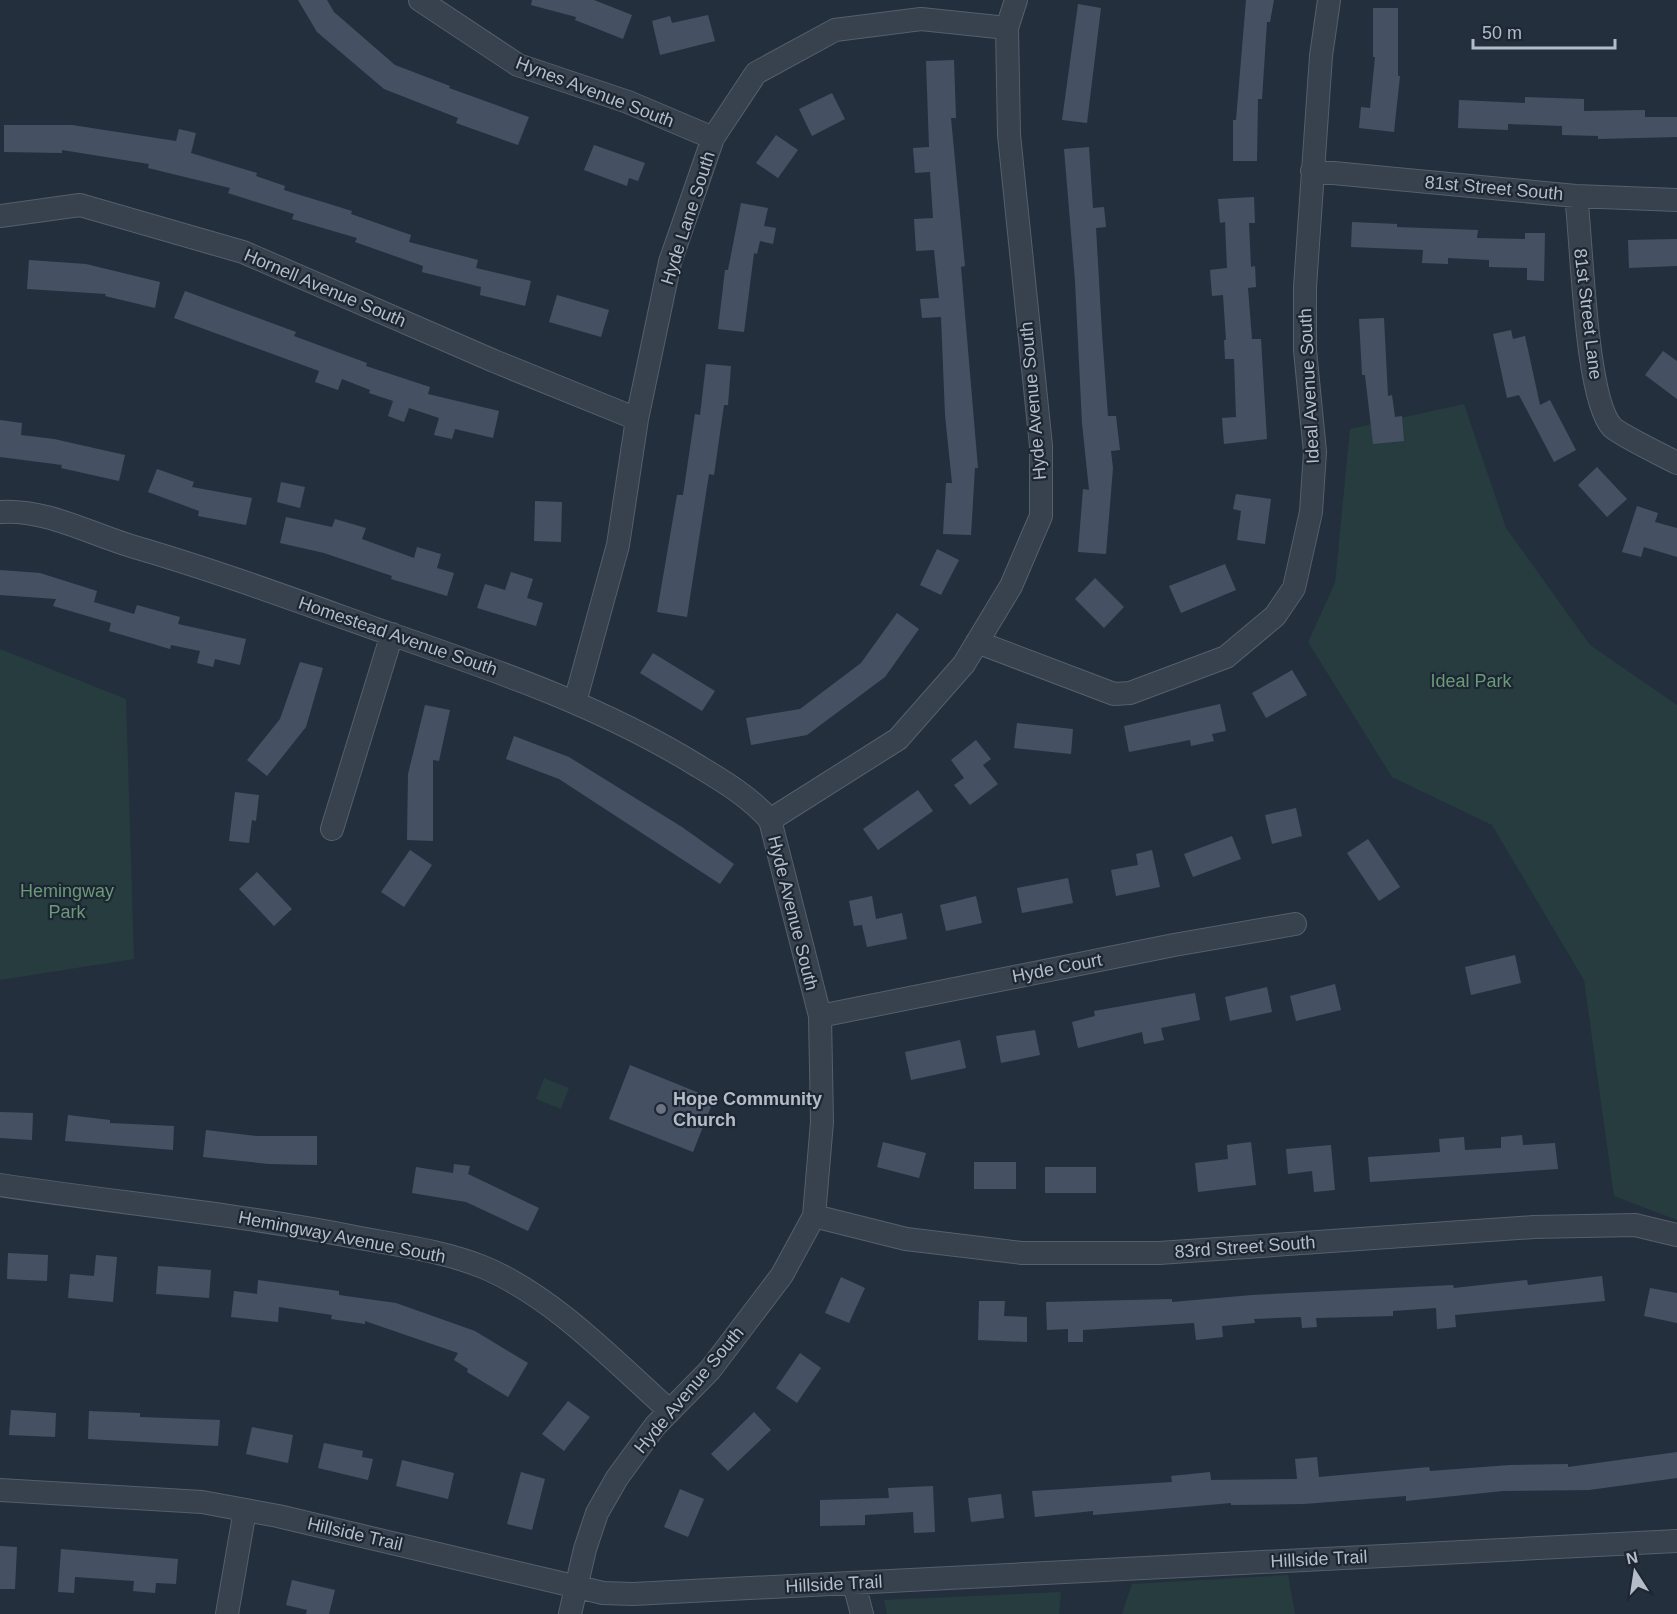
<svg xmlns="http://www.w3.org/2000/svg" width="1677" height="1614" viewBox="0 0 1677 1614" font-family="Arial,sans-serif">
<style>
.green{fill:#263c3f}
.building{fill:#455162}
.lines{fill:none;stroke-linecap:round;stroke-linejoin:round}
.minor-casing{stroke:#565f6c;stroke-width:24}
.minor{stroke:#38414e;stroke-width:22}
.worship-dot{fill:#6b7280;stroke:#1d2633;stroke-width:2}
.labels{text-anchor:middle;stroke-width:4.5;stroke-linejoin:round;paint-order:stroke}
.street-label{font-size:18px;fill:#b4bcc9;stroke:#1d2633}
.park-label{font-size:18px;fill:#6b9a76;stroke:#1d2633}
.poi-label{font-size:18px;font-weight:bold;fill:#b4bcc9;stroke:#1d2633;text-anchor:start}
</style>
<rect width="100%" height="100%" fill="#242f3e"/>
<path class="green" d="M 1464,404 L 1506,528 L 1590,645 L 1677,705 L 1677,1220 L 1614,1196 L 1584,980 L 1492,825 L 1392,777 L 1308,642 L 1335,583 L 1350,429 Z
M 0,649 L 126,699 L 134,959 L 0,980 Z
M 544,1078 L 569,1088 L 561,1109 L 536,1099 Z
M 1288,1575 L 1295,1614 L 1122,1614 L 1132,1584 Z
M 1061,1592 L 1059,1614 L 887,1614 L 884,1600 Z"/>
<path class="building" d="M 298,0 L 327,0 L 334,12 L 395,65 L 450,86 L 449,88 L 529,117 L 518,145 L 456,123 L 458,118 L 384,89 L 317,32 Z
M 532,0 L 594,0 L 632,15 L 623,39 L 575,20 L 576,17 L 531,5 Z
M 1246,0 L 1274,0 L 1270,22 L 1267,22 L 1262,99 L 1258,99 L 1257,161 L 1233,161 L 1233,120 L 1236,120 Z
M 1078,4 L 1101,8 L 1087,123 L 1062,120 Z
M 1373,8 L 1398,8 L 1398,76 L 1400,76 L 1394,132 L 1359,128 L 1361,107 L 1370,108 L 1375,57 L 1373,57 Z
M 708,15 L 715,41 L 660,55 L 652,21 L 670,16 L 672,23 Z
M 954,60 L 956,118 L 951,118 L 965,266 L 961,267 L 978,468 L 975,468 L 971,535 L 943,534 L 946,483 L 952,483 L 945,415 L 941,317 L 922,318 L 920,299 L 939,298 L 934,250 L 916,251 L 914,219 L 933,218 L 930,172 L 915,173 L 913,148 L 929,147 L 926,61 Z
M 832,93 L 845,119 L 812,136 L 799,109 Z
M 1525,97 L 1584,99 L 1584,111 L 1645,110 L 1645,117 L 1677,117 L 1677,137 L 1598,139 L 1598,136 L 1562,135 L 1562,126 L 1508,124 L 1508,130 L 1458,128 L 1459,100 L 1525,103 Z
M 4,125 L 72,125 L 176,141 L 179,129 L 196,133 L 191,153 L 257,173 L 256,176 L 285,186 L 284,190 L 352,211 L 351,214 L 411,235 L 409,242 L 478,260 L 476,268 L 531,281 L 525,306 L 480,295 L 481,287 L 422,272 L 423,266 L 355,242 L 357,238 L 292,219 L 294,214 L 228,193 L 230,188 L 148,168 L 149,164 L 62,150 L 62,153 L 4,152 Z
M 776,135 L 798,150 L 778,178 L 756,163 Z
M 594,145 L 645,163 L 638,181 L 629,178 L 627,186 L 584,170 Z
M 1089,147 L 1093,208 L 1104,207 L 1106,227 L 1096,228 L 1102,333 L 1108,416 L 1116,416 L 1120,450 L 1111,451 L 1113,468 L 1106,554 L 1078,552 L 1083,489 L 1089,490 L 1082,423 L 1075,281 L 1064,149 Z
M 1254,197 L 1255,223 L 1249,223 L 1251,267 L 1255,266 L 1256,287 L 1248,288 L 1252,339 L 1261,339 L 1267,439 L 1224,444 L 1222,418 L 1236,417 L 1234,359 L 1225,359 L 1224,340 L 1226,340 L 1223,295 L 1212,296 L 1210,270 L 1227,268 L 1225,222 L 1220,223 L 1218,199 Z
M 741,203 L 768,208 L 764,226 L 776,228 L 773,244 L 760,241 L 757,254 L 754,253 L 744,332 L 718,329 L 725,270 L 728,270 Z
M 1352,222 L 1397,224 L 1397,227 L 1478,230 L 1477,238 L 1525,239 L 1525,233 L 1545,233 L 1544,281 L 1527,280 L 1527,268 L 1489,267 L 1489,260 L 1448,258 L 1448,264 L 1422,263 L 1423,250 L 1351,247 Z
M 1677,239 L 1677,266 L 1629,268 L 1628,240 Z
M 29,260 L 86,264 L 160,282 L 155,308 L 105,296 L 106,294 L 27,289 Z
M 185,291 L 296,332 L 294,336 L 367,363 L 366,366 L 430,387 L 428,394 L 499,411 L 493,438 L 455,429 L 452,439 L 434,435 L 439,418 L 409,408 L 404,422 L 388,416 L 393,401 L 369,393 L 370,390 L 342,379 L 338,390 L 315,382 L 319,371 L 174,318 Z
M 557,295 L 609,310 L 601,337 L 549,322 Z
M 1384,318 L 1388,396 L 1392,395 L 1395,417 L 1402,416 L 1404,441 L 1373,444 L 1365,375 L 1362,375 L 1359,319 Z
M 1511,330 L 1513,339 L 1525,336 L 1540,405 L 1550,400 L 1576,450 L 1554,462 L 1519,395 L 1507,398 L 1493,334 Z
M 1663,351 L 1677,361 L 1677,399 L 1645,375 Z
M 706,364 L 731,366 L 728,405 L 724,405 L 714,475 L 709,474 L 687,617 L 657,612 L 677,495 L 683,495 L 695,414 L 700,415 Z
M 0,420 L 22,423 L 21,435 L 54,439 L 125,455 L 119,481 L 61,468 L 62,465 L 0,457 Z
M 1597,467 L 1627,499 L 1607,517 L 1578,485 Z
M 157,469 L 194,482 L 192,487 L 252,498 L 246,525 L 198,516 L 199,511 L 148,492 Z
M 281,482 L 305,487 L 300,508 L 277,502 Z
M 1236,494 L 1271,499 L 1265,544 L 1237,540 L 1241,511 L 1233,509 Z
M 535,501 L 562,502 L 561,542 L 534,541 Z
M 1637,506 L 1658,513 L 1655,522 L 1677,528 L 1677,557 L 1644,547 L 1641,557 L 1622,552 Z
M 286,517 L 332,527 L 335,519 L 366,528 L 362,539 L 414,558 L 417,547 L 441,554 L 437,568 L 454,573 L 447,596 L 391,579 L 392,576 L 324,553 L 280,543 Z
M 937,549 L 959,560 L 941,595 L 920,585 Z
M 1225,564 L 1236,590 L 1181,613 L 1169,586 Z
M 0,570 L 40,573 L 97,591 L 94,602 L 134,614 L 137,605 L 180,617 L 178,624 L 246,639 L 240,665 L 215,659 L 213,667 L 197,663 L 200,651 L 171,645 L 170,649 L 109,631 L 111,623 L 53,606 L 56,599 L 0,595 Z
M 511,572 L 533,579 L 527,598 L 543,603 L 536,626 L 477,608 L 485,584 L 505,590 Z
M 1095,578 L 1124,607 L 1104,628 L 1075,599 Z
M 897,613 L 919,629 L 885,677 L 807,735 L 751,745 L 746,718 L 800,709 L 861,663 Z
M 653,653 L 715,691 L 702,711 L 640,673 Z
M 300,662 L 323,668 L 306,727 L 267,776 L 247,760 L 280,719 Z
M 1292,670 L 1307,695 L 1266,718 L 1252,693 Z
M 1220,704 L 1226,731 L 1212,734 L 1214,741 L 1191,746 L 1190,740 L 1129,752 L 1124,726 Z
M 425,705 L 450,710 L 439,761 L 433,760 L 433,841 L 407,840 L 408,774 Z
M 1017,723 L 1073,729 L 1071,754 L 1014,748 Z
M 514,736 L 569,757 L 682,827 L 734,864 L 720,884 L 559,779 L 506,759 Z
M 976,740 L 991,759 L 983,765 L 998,784 L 970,805 L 954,785 L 964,778 L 951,760 Z
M 918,790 L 933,811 L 878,850 L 863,829 Z
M 235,792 L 259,795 L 256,821 L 252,820 L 249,843 L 229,841 Z
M 1296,808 L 1302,836 L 1272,844 L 1265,815 Z
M 1232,836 L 1241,859 L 1193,877 L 1184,854 Z
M 1368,839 L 1400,887 L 1379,901 L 1347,853 Z
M 410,850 L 432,865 L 404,907 L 381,892 Z
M 1152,850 L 1160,887 L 1116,896 L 1111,870 L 1138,865 L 1136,854 Z
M 257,872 L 292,909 L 274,926 L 239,889 Z
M 1068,878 L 1073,903 L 1022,913 L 1017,888 Z
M 872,896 L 876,919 L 902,913 L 907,939 L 867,947 L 862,925 L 854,926 L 849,901 Z
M 976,896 L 982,923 L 946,931 L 940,905 Z
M 1515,955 L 1521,983 L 1471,995 L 1465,967 Z
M 1335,984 L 1341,1010 L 1296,1021 L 1290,996 Z
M 1267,987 L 1272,1012 L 1230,1021 L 1225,997 Z
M 1195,993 L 1200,1020 L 1161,1028 L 1164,1040 L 1144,1044 L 1142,1032 L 1078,1048 L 1072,1022 L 1095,1016 L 1094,1011 Z
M 1035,1030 L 1040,1055 L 1001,1063 L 996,1036 Z
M 960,1040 L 966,1068 L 911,1080 L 905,1052 Z
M 630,1065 L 714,1099 L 693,1152 L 609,1119 Z
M 0,1112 L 33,1113 L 32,1140 L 0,1138 Z
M 68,1115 L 110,1120 L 110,1123 L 174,1126 L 173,1150 L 65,1141 Z
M 206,1130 L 256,1136 L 317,1136 L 317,1165 L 269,1164 L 203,1157 Z
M 1522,1135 L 1523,1145 L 1555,1143 L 1558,1169 L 1370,1182 L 1368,1157 L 1440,1152 L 1439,1139 L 1464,1137 L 1465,1150 L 1501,1148 L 1501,1137 Z
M 883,1142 L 926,1153 L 919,1178 L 877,1167 Z
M 1251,1142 L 1256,1185 L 1198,1192 L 1195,1163 L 1228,1159 L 1227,1145 Z
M 1331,1145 L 1335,1190 L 1314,1192 L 1312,1171 L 1288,1174 L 1286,1149 Z
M 974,1162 L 1016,1162 L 1016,1189 L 974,1189 Z
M 454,1164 L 470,1166 L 468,1174 L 539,1208 L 528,1231 L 466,1202 L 412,1193 L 416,1167 L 453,1173 Z
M 1045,1167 L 1096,1167 L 1096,1193 L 1045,1193 Z
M 8,1253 L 48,1255 L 47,1281 L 7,1279 Z
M 96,1255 L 117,1257 L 113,1302 L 68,1298 L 70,1274 L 94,1276 Z
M 158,1266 L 211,1270 L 209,1298 L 156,1294 Z
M 1602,1276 L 1605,1301 L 1455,1315 L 1456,1327 L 1437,1329 L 1436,1308 L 1393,1311 L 1393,1316 L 1316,1318 L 1317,1327 L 1302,1328 L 1301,1317 L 1254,1319 L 1255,1323 L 1222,1326 L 1223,1337 L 1196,1340 L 1194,1323 L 1083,1330 L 1083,1342 L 1068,1342 L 1068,1329 L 1047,1330 L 1046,1302 L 1172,1299 L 1172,1302 L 1252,1295 L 1453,1285 L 1454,1288 L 1527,1280 L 1528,1285 Z
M 841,1277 L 865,1288 L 849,1323 L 825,1313 Z
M 258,1280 L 339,1291 L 339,1295 L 396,1303 L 475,1331 L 528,1363 L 508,1397 L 467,1372 L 468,1369 L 454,1360 L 458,1353 L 365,1321 L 365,1324 L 331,1319 L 332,1315 L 279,1307 L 278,1322 L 231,1317 L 234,1291 L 257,1294 Z
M 1650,1288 L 1677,1293 L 1677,1323 L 1644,1316 Z
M 979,1301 L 1005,1301 L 1004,1316 L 1027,1317 L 1027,1342 L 978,1340 Z
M 800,1353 L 821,1368 L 797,1403 L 776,1388 Z
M 568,1401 L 590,1417 L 564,1451 L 542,1434 Z
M 11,1410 L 56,1413 L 55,1437 L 9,1435 Z
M 89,1411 L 140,1413 L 140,1417 L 220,1420 L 218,1446 L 88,1439 Z
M 754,1412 L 771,1430 L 728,1471 L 711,1454 Z
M 252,1427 L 293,1435 L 288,1463 L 246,1454 Z
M 324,1443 L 363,1451 L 362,1457 L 373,1459 L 368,1480 L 318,1468 Z
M 1677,1452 L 1677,1478 L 1589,1490 L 1503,1491 L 1406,1501 L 1406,1496 L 1304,1504 L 1231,1505 L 1231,1503 L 1093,1515 L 1093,1511 L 1035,1517 L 1032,1491 L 1172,1482 L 1171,1476 L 1210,1472 L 1211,1480 L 1297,1479 L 1295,1459 L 1317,1457 L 1319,1477 L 1429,1467 L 1430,1471 L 1510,1465 L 1568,1464 L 1568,1467 Z
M 402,1460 L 454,1473 L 448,1499 L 396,1486 Z
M 521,1472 L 545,1479 L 532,1530 L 507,1524 Z
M 933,1486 L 935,1532 L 914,1533 L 913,1512 L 865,1515 L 865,1525 L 820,1526 L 820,1500 L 889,1498 L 888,1488 Z
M 680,1489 L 704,1499 L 688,1537 L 664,1527 Z
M 1001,1494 L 1004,1518 L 971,1522 L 968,1498 Z
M 0,1546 L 17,1547 L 15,1589 L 0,1589 Z
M 61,1549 L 178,1559 L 176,1584 L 156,1583 L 155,1593 L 133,1591 L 134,1581 L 75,1577 L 74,1593 L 58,1592 Z
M 292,1580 L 335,1590 L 329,1614 L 306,1614 L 307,1610 L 286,1605 Z"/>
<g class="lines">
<defs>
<path id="minor" d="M 420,0 L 518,65 L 628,102 L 713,138
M 1312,171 L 1576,196 L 1677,200
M 1576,196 C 1582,241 1585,398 1612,427 C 1620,435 1664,456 1677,463
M 0,216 L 80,205 L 243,252 L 494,361 L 637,419
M 0,512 C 46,509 88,533 131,546 C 214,570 295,600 376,629 C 486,667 598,704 698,766 C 723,781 750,797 770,820 L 820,1016 L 822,1122 L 814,1216 L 782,1275 L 710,1370 L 655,1426 L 617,1478 L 597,1513 L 585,1549 L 570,1614
M 977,642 L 1114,694 L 1130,693 L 1226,657 L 1275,616 L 1294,588 L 1311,512 L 1315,452 L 1305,350 L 1305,287 L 1321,56 L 1329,0
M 575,702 L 618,545 L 637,419 L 670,262 L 713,138 L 756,73 L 835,30 L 921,19 L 1007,28
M 770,820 L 898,739 L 964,664 L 1011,586 L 1041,516 L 1041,446 L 1009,135 L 1007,28 L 1016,0
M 332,829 L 392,634
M 820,1016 L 1174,945 L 1295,924
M 0,1185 C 119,1203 238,1214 355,1237 C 397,1245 444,1251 483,1267 C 553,1296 615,1362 670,1411
M 814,1216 L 906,1239 L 1022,1253 L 1159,1253 L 1534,1227 L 1635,1225 L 1677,1235
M 0,1490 L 202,1502 L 278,1516 L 603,1593 L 633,1594 L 1677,1541
M 854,1584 L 862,1614
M 227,1614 L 245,1510"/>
</defs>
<use href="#minor" class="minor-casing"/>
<use href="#minor" class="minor"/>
</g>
<circle class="worship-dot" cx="661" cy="1109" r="6"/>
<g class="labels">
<g class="street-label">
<text transform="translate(595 92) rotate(21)" y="6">Hynes Avenue South</text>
<text transform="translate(1494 188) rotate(5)" y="6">81st Street South</text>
<text transform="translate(688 218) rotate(-72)" y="6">Hyde Lane South</text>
<text transform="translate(325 288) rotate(23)" y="6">Hornell Avenue South</text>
<text transform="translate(1588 314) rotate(83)" y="6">81st Street Lane</text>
<text transform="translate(1309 386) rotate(-93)" y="6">Ideal Avenue South</text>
<text transform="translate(1033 401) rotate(-95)" y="6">Hyde Avenue South</text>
<text transform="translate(398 636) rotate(19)" y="6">Homestead Avenue South</text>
<text transform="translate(793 913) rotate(76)" y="6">Hyde Avenue South</text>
<text transform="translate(1057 968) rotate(-11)" y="6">Hyde Court</text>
<text transform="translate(342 1237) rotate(11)" y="6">Hemingway Avenue South</text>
<text transform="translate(1245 1247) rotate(-4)" y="6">83rd Street South</text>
<text transform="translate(689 1390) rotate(-50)" y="6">Hyde Avenue South</text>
<text transform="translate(355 1534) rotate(13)" y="6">Hillside Trail</text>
<text transform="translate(1319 1559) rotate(-3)" y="6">Hillside Trail</text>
<text transform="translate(834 1584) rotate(-3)" y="6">Hillside Trail</text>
</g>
<g class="park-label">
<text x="1471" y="687">Ideal Park</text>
<text x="67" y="897">Hemingway<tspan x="67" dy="21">Park</tspan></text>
</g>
<g class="poi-label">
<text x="673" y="1105">Hope Community<tspan x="673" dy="21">Church</tspan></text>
</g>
</g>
<g transform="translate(1635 1572) rotate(348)" stroke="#1d2633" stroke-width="4.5" paint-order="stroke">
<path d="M0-4.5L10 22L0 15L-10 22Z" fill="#b4bcc9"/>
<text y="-9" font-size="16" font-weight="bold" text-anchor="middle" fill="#b4bcc9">N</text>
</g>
<path d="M1473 39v9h142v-9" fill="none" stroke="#b4bcc9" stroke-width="3"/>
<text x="1482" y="39" font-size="18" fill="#b4bcc9" stroke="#1d2633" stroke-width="4.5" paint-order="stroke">50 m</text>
</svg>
